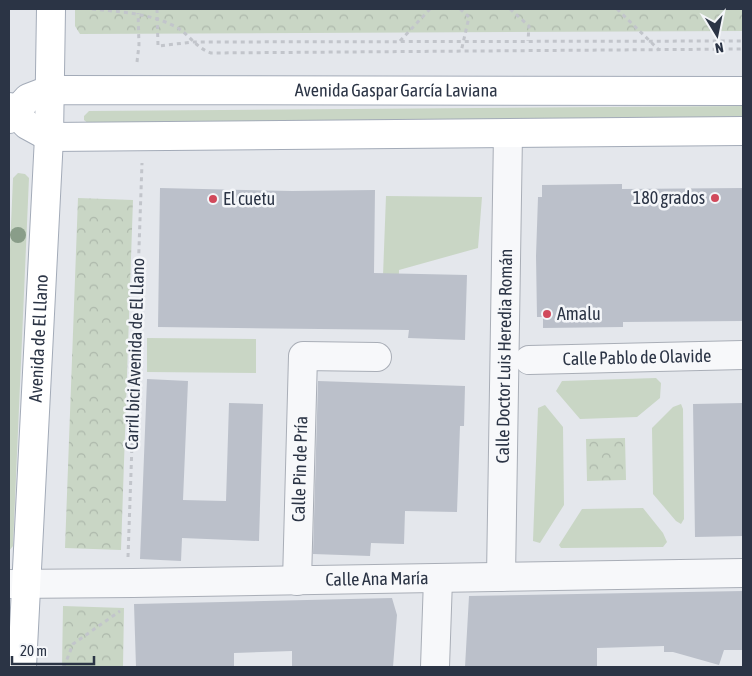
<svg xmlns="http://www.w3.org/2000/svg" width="752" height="676" viewBox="0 0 752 676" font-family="'Asap Condensed',sans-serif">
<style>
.green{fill:#c9d6c5}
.forest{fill:url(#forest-crowns)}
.building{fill:#bbc0ca}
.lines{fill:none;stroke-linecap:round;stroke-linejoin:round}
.minor-casing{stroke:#a9aeb7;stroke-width:30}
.major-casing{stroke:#a3abb8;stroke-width:30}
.path{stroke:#c2c5cb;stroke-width:3;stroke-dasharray:4 4;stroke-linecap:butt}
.minor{stroke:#f7f8fa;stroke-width:28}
.major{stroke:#fff;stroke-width:28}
.tree{fill:#899d89}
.poi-dot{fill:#d1495b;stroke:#f4f6f9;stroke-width:2}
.labels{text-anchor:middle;stroke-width:5;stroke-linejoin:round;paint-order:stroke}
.street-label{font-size:18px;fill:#2b3445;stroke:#f4f6f9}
.poi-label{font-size:18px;fill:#2b3445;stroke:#f4f6f9;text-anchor:start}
</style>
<defs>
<pattern id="forest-crowns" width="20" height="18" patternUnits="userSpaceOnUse" patternTransform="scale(1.25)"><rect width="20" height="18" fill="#c9d6c5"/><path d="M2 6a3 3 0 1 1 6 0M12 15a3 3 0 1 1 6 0" fill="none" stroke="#adb8ab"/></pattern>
</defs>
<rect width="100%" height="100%" fill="#e4e7ec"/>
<path class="green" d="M 743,106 L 743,120 L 89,124 L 84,120 L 84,116 L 89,111 Z
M 18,173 L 25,174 L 29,178 L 13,546 L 9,551 L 9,273 L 13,178 Z
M 386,196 L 482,197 L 478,248 L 399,270 L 398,327 L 381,329 Z
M 147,338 L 256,339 L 256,373 L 147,372 Z
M 656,378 L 661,383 L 660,398 L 637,417 L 580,419 L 556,391 L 562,381 Z
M 681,404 L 683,409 L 684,519 L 681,524 L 676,521 L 653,494 L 652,428 L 673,407 Z
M 545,405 L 563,427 L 564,505 L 540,543 L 533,541 L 538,408 Z
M 643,508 L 663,533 L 667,542 L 663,547 L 561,548 L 559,545 L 582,509 Z"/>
<path class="forest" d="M 75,9 L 743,9 L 743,31 L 80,34 L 75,26 Z
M 78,198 L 133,200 L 121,550 L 65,548 Z
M 625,438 L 626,480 L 587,481 L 586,439 Z
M 63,606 L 124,608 L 123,667 L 62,667 Z"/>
<path class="building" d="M 622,184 L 622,189 L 743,188 L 743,321 L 623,322 L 623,327 L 543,328 L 543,317 L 537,317 L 536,256 L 538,197 L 542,197 L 542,185 Z
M 160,188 L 292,191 L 375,190 L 374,273 L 467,275 L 465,340 L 408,338 L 409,330 L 158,327 Z
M 147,379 L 188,381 L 183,500 L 226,501 L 229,403 L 263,404 L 259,541 L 182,538 L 181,561 L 140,559 Z
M 318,381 L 465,386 L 464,426 L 460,426 L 457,512 L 405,511 L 404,544 L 371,543 L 370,556 L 313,554 Z
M 743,403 L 743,536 L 695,537 L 693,404 Z
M 743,591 L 743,650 L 724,650 L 719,665 L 673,652 L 664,652 L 664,646 L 597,648 L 597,667 L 465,667 L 469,596 Z
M 392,598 L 397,615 L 393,667 L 292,667 L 292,651 L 234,653 L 234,667 L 136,667 L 134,604 Z"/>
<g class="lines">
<defs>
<g id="minor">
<path id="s1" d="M 529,360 L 743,355"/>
<path id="s2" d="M 501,577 L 508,134"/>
<path id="s3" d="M 297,581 L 303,356 L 377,357"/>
<path id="s4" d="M 9,584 L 133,583 L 743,573"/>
<path d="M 435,667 L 438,579"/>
</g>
<g id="major">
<path d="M 9,107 L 27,125 L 49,137 L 743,131"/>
<path id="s5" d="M 9,119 L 28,98 L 49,90 L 743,91"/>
<path id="s6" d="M 22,667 L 49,137 L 51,9"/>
</g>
</defs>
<use href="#minor" class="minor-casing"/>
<use href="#major" class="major-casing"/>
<path class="path" d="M 92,9 C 121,12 150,13 176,27 C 189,34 196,48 211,53 L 743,49
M 157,9 L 158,46 L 193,42 L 743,41
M 460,9 L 469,17 L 461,52
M 510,9 L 529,26 L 528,41
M 617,9 L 658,49
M 400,41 L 430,9
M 137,62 L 139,45 L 138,13
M 128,557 L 142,163
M 64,667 L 73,644 L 120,611"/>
<use href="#minor" class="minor"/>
<use href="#major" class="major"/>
</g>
<circle class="tree" cx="18" cy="235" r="8"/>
<g class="poi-dot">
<circle cx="715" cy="198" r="5"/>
<circle cx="213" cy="199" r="5"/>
<circle cx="547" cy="314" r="5"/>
</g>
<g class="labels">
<g class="street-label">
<text dy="6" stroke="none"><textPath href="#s5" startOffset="398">Avenida Gaspar García Laviana</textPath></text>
<text dy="6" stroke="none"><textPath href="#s6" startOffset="329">Avenida de El Llano</textPath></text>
<text transform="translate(135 354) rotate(-88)" y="6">Carril bici Avenida de El Llano</text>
<text dy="6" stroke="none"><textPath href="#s2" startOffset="221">Calle Doctor Luis Heredia Román</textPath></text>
<text dy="6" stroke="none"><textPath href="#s1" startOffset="108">Calle Pablo de Olavide</textPath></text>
<text dy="6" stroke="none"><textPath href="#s3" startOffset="112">Calle Pin de Pría</textPath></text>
<text dy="6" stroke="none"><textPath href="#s4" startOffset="368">Calle Ana María</textPath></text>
</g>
<g class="poi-label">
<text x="705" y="204" text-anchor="end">180 grados</text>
<text x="223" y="205">El cuetu</text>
<text x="557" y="320">Amalu</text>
</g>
</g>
<rect width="752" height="676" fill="none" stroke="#2b3445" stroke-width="20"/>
<g transform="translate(717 35) rotate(170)" stroke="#f4f6f9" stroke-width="4" paint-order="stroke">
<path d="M0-4L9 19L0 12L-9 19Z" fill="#2b3445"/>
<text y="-8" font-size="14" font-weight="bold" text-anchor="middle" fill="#2b3445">N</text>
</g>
<path d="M12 656v8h82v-8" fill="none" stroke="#2b3445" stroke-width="2.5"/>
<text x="20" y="656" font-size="15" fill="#2b3445" stroke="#f4f6f9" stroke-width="4" paint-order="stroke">20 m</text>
</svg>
